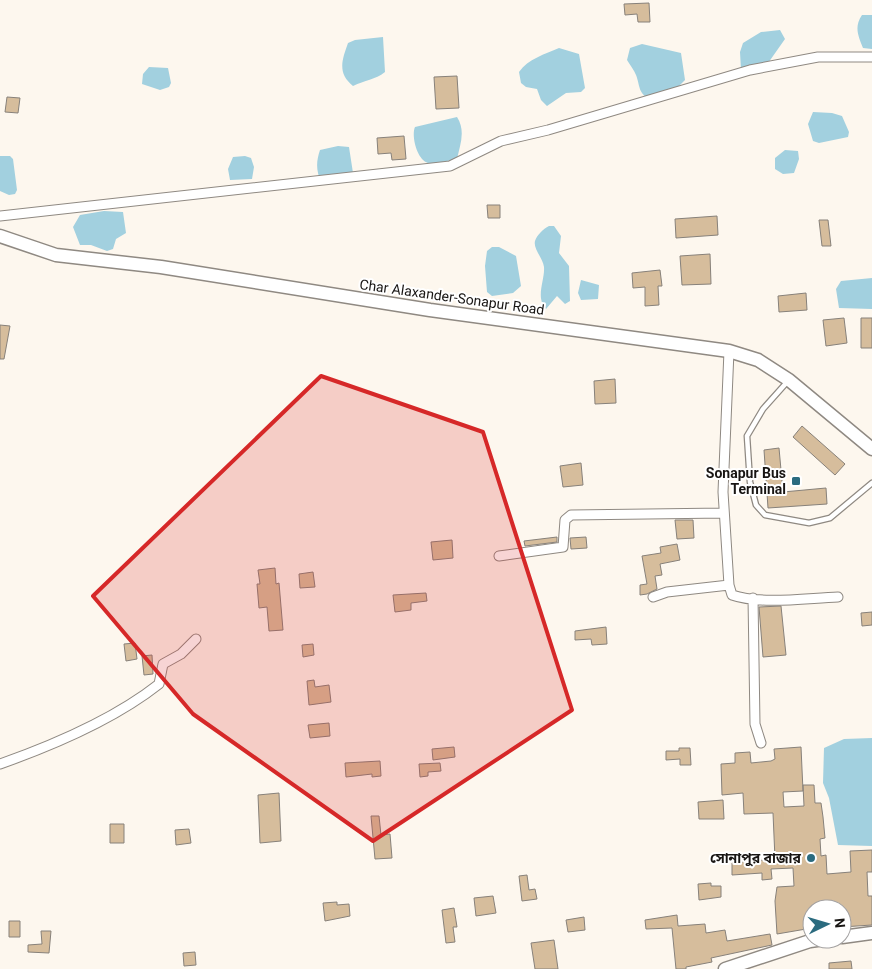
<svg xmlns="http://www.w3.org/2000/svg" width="872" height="969" viewBox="0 0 872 969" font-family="Roboto,'Noto Sans Bengali',sans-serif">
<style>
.water{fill:#a2d0df}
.building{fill:#d6bd9c;stroke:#87817a}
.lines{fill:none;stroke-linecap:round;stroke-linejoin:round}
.lane-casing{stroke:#8f8982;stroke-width:7}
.street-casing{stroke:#8f8982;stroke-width:11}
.secondary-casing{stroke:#8f8982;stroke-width:15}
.lane{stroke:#fff;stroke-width:4.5}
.street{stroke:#fff;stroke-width:9}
.secondary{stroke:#fff;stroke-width:12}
.marked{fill:#d62828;fill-opacity:0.2;stroke:#d62828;stroke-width:4;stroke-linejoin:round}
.poi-dot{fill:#2b6b7f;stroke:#fff;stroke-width:2}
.labels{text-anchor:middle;stroke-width:4;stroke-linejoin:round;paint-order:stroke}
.street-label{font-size:14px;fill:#181513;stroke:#fff}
.poi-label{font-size:14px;font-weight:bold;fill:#181513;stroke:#fff;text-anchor:end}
</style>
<rect width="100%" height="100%" fill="#fdf7ee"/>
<path class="water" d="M 862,15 L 872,15 L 872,49 L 863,48 C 858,35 854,27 862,15 Z
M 780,30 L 785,39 L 766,66 L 741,70 L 740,52 L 743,43 L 761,32 Z
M 383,37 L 385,72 C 375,80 365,80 353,86 C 337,73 342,60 348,43 L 355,40 Z
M 642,44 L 681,53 L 685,80 L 677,88 L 650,99 C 638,94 640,85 636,75 C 634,70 630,65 627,60 L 630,48 Z
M 559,48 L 579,54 L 585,88 L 581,92 L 566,93 L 547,106 L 541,100 L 537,89 L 526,87 L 521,83 L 519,72 C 528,59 545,54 559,48 Z
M 149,67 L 168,68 L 171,83 L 169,87 L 160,90 L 142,84 L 143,74 Z
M 813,112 L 832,113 L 842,116 L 849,132 L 848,137 L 819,143 L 813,141 L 808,124 Z
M 457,117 C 466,131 460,145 457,159 C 449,160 436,165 428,163 C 417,160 411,136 415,127 Z
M 338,146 L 349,147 L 353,173 L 321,182 C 316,170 316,162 320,150 Z
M 785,150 L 798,151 L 799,159 L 794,173 L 783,174 L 775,169 L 775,158 Z
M 0,156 L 10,156 L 13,159 L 17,190 L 15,194 L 9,195 L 0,191 Z
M 245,156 L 251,158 L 254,167 L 252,179 L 230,180 L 228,169 L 233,157 Z
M 104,211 L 123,212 L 126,233 L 116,239 L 113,249 L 107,251 L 91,245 L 80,245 L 73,227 L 80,215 Z
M 549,226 L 554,226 L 561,236 L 559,253 L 569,266 L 570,301 L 565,304 L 557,296 L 546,309 C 535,297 545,281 544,267 C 543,258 533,249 535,241 C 537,235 543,229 549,226 Z
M 492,247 L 499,247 L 516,256 L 521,286 L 513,293 L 492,296 L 487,292 L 485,266 L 487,251 Z
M 872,278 L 872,309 L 839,308 L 836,289 L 841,281 Z
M 581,280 L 599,285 L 598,299 L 581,300 L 578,293 Z
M 872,738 L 872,846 L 838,845 L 829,798 L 823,783 L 824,748 L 844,739 Z"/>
<path class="building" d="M 649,3 L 650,22 L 638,22 L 637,14 L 625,15 L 624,4 Z
M 457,76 L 459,108 L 436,109 L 434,77 Z
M 7,97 L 20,98 L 18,113 L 5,112 Z
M 404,136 L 406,159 L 392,160 L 391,153 L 378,154 L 377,138 Z
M 487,205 L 500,205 L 500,218 L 488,218 Z
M 717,216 L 718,235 L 676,238 L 675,219 Z
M 819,220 L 828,220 L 831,246 L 822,246 Z
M 710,254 L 711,284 L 682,285 L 680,256 Z
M 660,270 L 662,286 L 658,286 L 659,305 L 645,306 L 645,287 L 633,288 L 632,273 Z
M 806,293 L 807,310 L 779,312 L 778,296 Z
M 844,318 L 847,343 L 826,346 L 823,320 Z
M 861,318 L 872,318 L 872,348 L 861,348 Z
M 0,325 L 10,326 L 4,359 L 0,359 Z
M 615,379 L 616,403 L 595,404 L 594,381 Z
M 802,426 L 845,464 L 835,475 L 793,437 Z
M 779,448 L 783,492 L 826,488 L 827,504 L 768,508 L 764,450 Z
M 581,463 L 583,485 L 563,487 L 560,466 Z
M 675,520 L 693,520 L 694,538 L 677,539 Z
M 557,537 L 557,542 L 525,546 L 524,541 Z
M 586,537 L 587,548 L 571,549 L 570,538 Z
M 452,540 L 453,558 L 433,560 L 431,542 Z
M 677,544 L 680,560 L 660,564 L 662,575 L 655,576 L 657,589 L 647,594 L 640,595 L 640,585 L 647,584 L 642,556 L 661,553 L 660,547 Z
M 275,568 L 276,584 L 279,583 L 283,630 L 269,631 L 267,607 L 259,608 L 257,584 L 260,584 L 258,570 Z
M 313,572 L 315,587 L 300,588 L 299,574 Z
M 426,593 L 427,601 L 411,603 L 411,610 L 395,612 L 393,595 Z
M 781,606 L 786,655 L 763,657 L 759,607 Z
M 872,612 L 872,625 L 862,626 L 861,613 Z
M 606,627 L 607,644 L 592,645 L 591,639 L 575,640 L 575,631 Z
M 135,643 L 137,659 L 126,661 L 124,644 Z
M 313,644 L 314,655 L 303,657 L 302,645 Z
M 152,655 L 153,674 L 144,675 L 142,656 Z
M 314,680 L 315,687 L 329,685 L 331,702 L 309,705 L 307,681 Z
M 329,723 L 330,736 L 310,738 L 308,725 Z
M 454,747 L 455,757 L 433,760 L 432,749 Z
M 801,747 L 803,791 L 783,792 L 784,807 L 804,806 L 803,785 L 814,785 L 815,803 L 821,803 L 823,817 L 825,838 L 820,839 L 821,856 L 826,855 L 827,874 L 851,872 L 850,851 L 872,850 L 872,872 L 867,872 L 868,896 L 872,896 L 872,925 L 842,927 L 842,909 L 812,909 L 812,928 L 777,934 L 775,901 L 777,887 L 794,886 L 793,868 L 771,869 L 772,879 L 762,880 L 762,873 L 732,875 L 732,863 L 775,859 L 773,813 L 744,814 L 743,793 L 722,795 L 721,764 L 735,763 L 735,753 L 750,752 L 751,763 L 771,761 L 775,759 L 774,749 Z
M 679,748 L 690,748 L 691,765 L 680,765 L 680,759 L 666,760 L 666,751 L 679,751 Z
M 380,761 L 381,776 L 372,777 L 372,774 L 346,777 L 345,763 Z
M 440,763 L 441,771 L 428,772 L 428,776 L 420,777 L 419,764 Z
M 279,793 L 281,841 L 260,843 L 258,795 Z
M 723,800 L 724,819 L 699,819 L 698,802 Z
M 371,816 L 379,816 L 381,835 L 390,834 L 392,858 L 375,859 Z
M 110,824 L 124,824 L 124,843 L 110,843 Z
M 189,829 L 191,843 L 176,845 L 175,830 Z
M 527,875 L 529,890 L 535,889 L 537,899 L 522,901 L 519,876 Z
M 711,883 L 711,886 L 721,886 L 721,897 L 699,900 L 698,884 Z
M 493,896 L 496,913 L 476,916 L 474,898 Z
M 337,902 L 337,905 L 349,904 L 350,916 L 325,921 L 323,903 Z
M 454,908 L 457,927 L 453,927 L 455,942 L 446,943 L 442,910 Z
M 677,915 L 678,926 L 705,924 L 706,933 L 725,930 L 727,941 L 770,934 L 772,945 L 711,958 L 712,962 L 686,967 L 686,969 L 676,969 L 672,928 L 646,929 L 645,920 Z
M 584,917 L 585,930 L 568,932 L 566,920 Z
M 9,921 L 20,921 L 20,937 L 9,937 Z
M 41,931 L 51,931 L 49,953 L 28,952 L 28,945 L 42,944 Z
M 554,940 L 558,969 L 535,969 L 531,943 Z
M 195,952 L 196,965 L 184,966 L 183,953 Z
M 851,961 L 852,969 L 829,969 L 829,963 Z"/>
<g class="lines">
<defs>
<path id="lane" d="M 788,381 L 763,409 L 747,436 L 750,482 L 756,505 L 765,515 L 809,523 L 830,518 L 872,483"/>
<path id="street" d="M 0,216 L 450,166 L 501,141 L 548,130 L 750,70 L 818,57 L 872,57
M 729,351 L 723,492 L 729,585 L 732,595 C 761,605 807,598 838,597
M 499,556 L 563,547 L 565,520 L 571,515 L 724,513
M 653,597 L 667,592 L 729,585
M 753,598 L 755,724 L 761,743
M 0,764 C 51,746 116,718 159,684 L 163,664 L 181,654 L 196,639"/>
<path id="secondary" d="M 0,236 L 56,255 L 161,267 L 430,310 L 729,351 L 758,360 L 789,380 L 872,449
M 842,937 L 872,933
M 725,969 L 810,941 L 824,939"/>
</defs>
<use href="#lane" class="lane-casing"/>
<use href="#street" class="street-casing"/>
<use href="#secondary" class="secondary-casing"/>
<use href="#lane" class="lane"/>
<use href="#street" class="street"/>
<use href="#secondary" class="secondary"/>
</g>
<path class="marked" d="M 321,376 L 483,432 L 572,710 L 373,841 L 193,714 L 93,596 Z"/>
<g class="poi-dot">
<rect x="791" y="476" width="10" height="10" rx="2.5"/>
<circle cx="811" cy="858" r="5"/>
</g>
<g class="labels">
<g class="street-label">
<text transform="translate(452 297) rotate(8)" y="5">Char Alaxander-Sonapur Road</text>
</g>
<g class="poi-label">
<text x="786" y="478">Sonapur Bus<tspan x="786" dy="16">Terminal</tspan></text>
<text x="801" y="863">সোনাপুর বাজার</text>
</g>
</g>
<g transform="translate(827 924) rotate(85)"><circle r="24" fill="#ffffff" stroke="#a3a1a1"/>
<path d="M0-4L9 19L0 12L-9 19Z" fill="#2b6b7f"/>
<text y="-8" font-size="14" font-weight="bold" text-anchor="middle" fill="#181513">N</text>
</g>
</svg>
